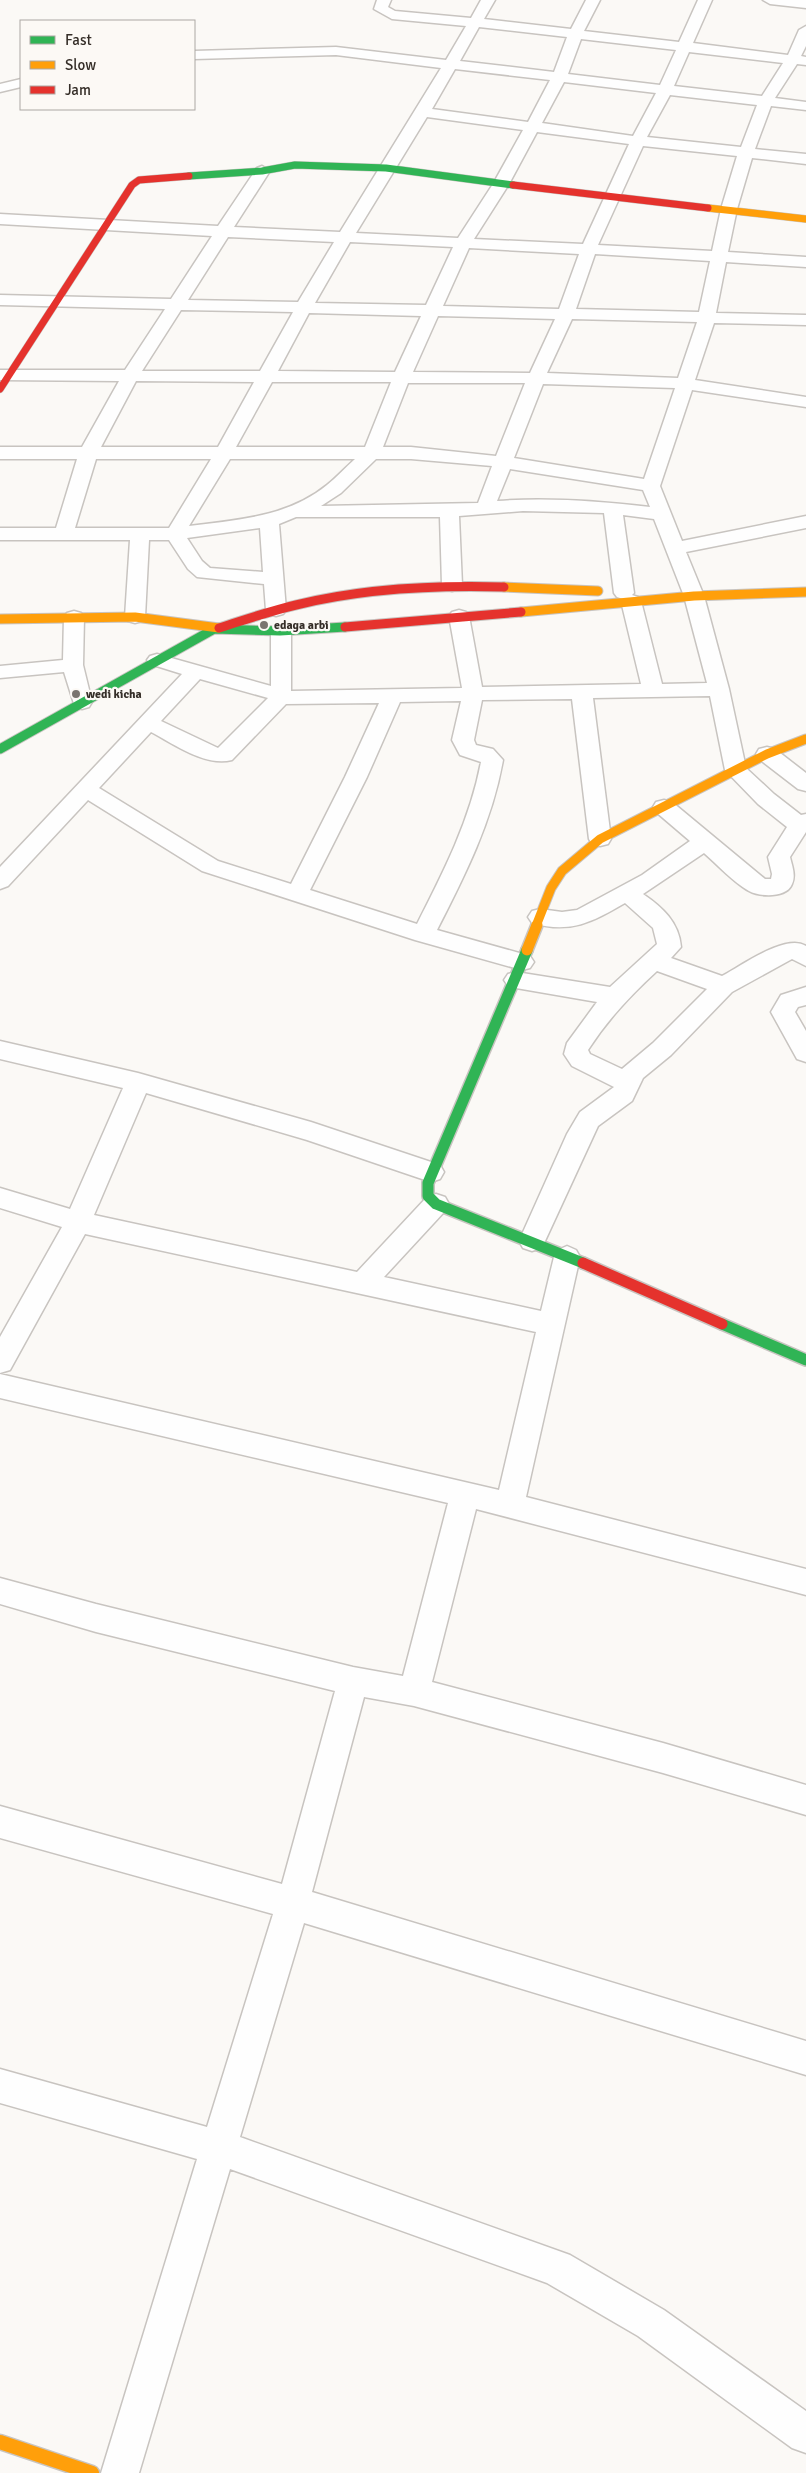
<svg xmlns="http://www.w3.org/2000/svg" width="806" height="2473" viewBox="0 0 806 2473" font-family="Signika,sans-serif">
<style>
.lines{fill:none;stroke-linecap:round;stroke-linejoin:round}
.street-casing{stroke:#c8c4c0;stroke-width:3}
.fast-far2-casing{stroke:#c8c4c0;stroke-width:8}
.fast-far1-casing{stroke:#c8c4c0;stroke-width:11}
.fast-casing{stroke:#c8c4c0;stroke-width:14}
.slow-far3-casing{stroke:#c8c4c0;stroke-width:8}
.slow-far2-casing{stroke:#c8c4c0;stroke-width:11}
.slow-far1-casing{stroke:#c8c4c0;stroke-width:14}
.slow-casing{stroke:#c8c4c0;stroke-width:17}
.jam-far2-casing{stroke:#c8c4c0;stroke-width:8}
.jam-far1-casing{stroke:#c8c4c0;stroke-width:11}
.jam-casing{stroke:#c8c4c0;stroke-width:14}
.street{fill:#fefefe;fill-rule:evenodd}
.fast-far2{stroke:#30b455;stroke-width:7}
.fast-far1{stroke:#30b455;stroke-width:9}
.fast{stroke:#30b455;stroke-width:11}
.slow-far3{stroke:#ff9f0a;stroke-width:7}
.slow-far2{stroke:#ff9f0a;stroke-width:9}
.slow-far1{stroke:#ff9f0a;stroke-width:11}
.slow{stroke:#ff9f0a;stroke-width:14}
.jam-far2{stroke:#e5322d;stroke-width:7}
.jam-far1{stroke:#e5322d;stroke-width:9}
.jam{stroke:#e5322d;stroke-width:11}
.poi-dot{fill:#7a7570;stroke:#fcf9f5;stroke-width:2}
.labels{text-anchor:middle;stroke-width:4.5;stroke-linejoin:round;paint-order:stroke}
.far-poi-label{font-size:12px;font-weight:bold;fill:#352e28;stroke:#fcf9f5;text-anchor:start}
</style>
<rect width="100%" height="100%" fill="#fbf9f6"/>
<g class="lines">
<defs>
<path id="street" d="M 377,0 L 391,0 L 388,7 L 395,11 L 471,18 L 481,0 L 495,0 L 484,19 L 571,29 L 586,0 L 600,0 L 584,31 L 679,42 L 698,0 L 712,0 L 693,43 L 788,55 L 799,30 L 806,26 L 806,46 L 801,56 L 806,57 L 806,65 L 797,64 L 775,98 L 806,102 L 806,110 L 771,106 L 755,149 L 806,154 L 806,164 L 752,158 L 737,209 L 728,252 L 806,257 L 806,267 L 726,262 L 716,313 L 806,315 L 806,325 L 714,323 L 695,380 L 806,397 L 806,407 L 692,390 L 660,486 L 682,541 L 806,516 L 806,528 L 686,552 L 704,596 L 729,689 L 746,768 L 774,794 L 801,815 L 806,814 L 806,832 L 790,857 C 792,866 796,875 792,884 C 787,898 760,897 749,891 C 733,882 718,865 704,853 L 643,894 C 662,907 679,922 681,947 L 671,958 L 722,976 C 741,966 786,933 806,946 L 806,966 L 792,959 L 732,992 L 671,1055 L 643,1078 L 632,1101 L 598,1126 L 545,1241 L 541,1248 L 532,1251 L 523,1248 L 519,1241 L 567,1134 L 580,1112 L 614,1087 L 572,1066 L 564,1054 L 567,1043 L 597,1002 L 516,988 L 508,986 L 504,980 L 508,974 L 516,972 L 610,987 L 657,944 L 653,928 L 625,903 C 592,922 571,934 532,923 L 528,917 L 532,911 L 540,909 L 562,912 L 577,910 L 642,875 L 690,841 L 656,812 L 653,807 L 656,802 L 664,800 L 672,802 L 765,879 L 771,879 L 772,874 L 768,857 L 787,827 L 758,804 L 725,770 L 710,696 L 593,698 L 611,839 L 608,844 L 600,846 L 592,844 L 589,839 L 572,699 L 482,700 L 474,740 L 476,745 L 493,749 L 503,760 C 492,822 465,875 437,930 L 530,956 L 534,962 L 530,968 L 522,970 L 415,940 L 202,871 L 88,800 L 8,886 L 0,889 L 0,867 L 182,674 L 150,664 L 147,660 L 150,656 L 157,654 L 271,686 L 271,633 L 274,629 L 281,627 L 288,629 L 291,633 L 291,691 L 462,688 L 449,616 L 452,612 L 459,610 L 466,612 L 469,616 L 482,687 L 641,684 L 621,601 L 623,599 L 617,597 L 614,593 L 604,513 L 523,511 L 459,516 L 462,585 L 459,589 L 452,591 L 445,589 L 442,585 L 440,517 L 296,517 L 279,524 L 286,610 L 283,614 L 276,616 L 269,614 L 266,610 L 264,584 L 197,577 L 188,569 L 169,540 L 149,540 L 145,617 L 142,621 L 135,623 L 128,621 L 125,617 L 130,540 L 0,540 L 0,528 L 56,528 L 77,459 L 0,459 L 0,447 L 82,447 L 119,381 L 0,380 L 0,370 L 125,370 L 165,309 L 0,305 L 0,295 L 171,299 L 212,236 L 0,224 L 0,214 L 218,226 L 257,168 L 262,166 L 270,171 L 234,227 L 340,232 L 441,68 L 336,55 L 194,59 L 194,51 L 336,47 L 446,60 L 466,26 L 392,19 L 374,9 ZM 479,27 L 567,37 L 554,72 L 460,61 ZM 581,39 L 676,50 L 660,85 L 568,74 ZM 689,52 L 783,63 L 762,96 L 674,86 ZM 455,69 L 550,80 L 528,122 L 432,109 ZM 564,82 L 656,93 L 633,136 L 542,123 ZM 670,95 L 757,105 L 741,147 L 647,137 ZM 427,117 L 523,130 L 493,184 L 458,238 L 356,233 ZM 537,132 L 629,144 L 583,244 L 474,239 L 509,184 ZM 643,146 L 737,156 L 721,209 L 712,251 L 598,245 ZM 228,237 L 334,242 L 298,302 L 188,300 ZM 350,242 L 453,247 L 426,305 L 315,303 ZM 469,248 L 579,254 L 559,309 L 443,306 ZM 595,254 L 710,261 L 699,312 L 576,309 ZM 181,310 L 293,312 L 260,371 L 142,371 ZM 309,313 L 421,316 L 395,372 L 278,371 ZM 438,316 L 555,319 L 530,373 L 413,372 ZM 572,319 L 697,322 L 678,378 L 547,373 ZM 136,381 L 254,382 L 218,447 L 101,447 ZM 272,382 L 391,382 L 365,447 L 236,447 ZM 408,383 L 525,383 L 496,456 L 411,447 L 383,447 ZM 543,384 L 675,388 L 644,479 L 514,458 ZM 96,459 L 211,459 L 169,528 L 75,528 ZM 230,459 L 355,459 C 346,467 337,477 327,485 C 288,517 237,520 189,526 ZM 376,459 L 411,459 L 492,466 L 478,503 L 321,506 L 341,493 ZM 510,469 L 643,490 L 650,507 C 599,501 548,497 497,501 ZM 623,515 L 654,519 L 684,596 L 707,683 L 662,684 L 641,601 L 638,597 L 632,595 L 634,593 ZM 260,528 L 263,572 L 210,568 L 202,561 L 187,538 ZM 200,679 L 268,698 L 218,748 L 161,721 ZM 461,701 L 452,740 L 460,755 L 481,762 C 470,820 444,871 417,924 L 310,890 L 367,777 L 400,702 ZM 379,703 L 345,777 L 291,884 L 218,861 L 99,788 L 151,732 C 174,744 205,767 232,760 L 286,704 ZM 657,971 L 707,989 L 653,1043 L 622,1069 L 590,1054 L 588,1050 C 608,1019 630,996 657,971 Z
M 763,0 L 806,0 L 806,8 L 770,4 Z
M 21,79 L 21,87 L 0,92 L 0,84 Z
M 74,611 L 81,613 L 84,617 L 83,665 L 92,702 L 89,707 L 82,709 L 75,707 L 64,672 L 0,678 L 0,666 L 63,660 L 64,617 L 67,613 Z
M 767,747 L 775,749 L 806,773 L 806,791 L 798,789 L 759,759 L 756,754 L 759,749 Z
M 806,987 L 806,1005 L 798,1007 L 795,1012 L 806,1031 L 806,1062 L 797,1059 L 771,1012 L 781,995 Z
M 0,1041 L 138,1073 L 311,1122 L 440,1165 L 444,1172 L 440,1179 L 431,1182 L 307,1140 L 146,1093 L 94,1215 L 357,1272 L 427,1197 L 436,1194 L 445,1197 L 449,1204 L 445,1211 L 384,1277 L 541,1311 L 554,1257 L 558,1250 L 567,1246 L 576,1250 L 580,1257 L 526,1497 L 806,1569 L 806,1595 L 476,1509 L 432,1682 L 663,1743 L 806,1785 L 806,1815 L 663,1773 L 414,1706 L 364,1697 L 312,1892 L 806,2041 L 806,2075 L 304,1923 L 240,2137 L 570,2255 L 664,2310 L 806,2411 L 806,2453 L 792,2448 L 638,2336 L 547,2283 L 230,2169 L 139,2473 L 101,2473 L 197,2159 L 0,2103 L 0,2069 L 207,2127 L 273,1914 L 0,1838 L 0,1806 L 282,1884 L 335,1691 L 96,1632 L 0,1604 L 0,1578 L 96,1604 L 353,1667 L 403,1676 L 448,1503 L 0,1398 L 0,1374 L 499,1490 L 536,1332 L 85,1234 L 10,1370 L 0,1373 L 0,1337 L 62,1227 L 0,1208 L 0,1188 L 70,1209 L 123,1088 L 0,1059 Z"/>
<path id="fast-far2" d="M 189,176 L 262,171 L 295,165 L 386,168 L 513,185"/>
<path id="fast-far1" d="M 0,749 L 214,629 L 280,631 L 345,627"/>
<path id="fast" d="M 527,950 L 428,1183 L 428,1196 L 436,1204 L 583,1263
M 722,1324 L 806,1360"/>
<path id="slow-far3" d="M 708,208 L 806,219"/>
<path id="slow-far2" d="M 504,587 L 598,591
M 521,612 L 694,596 L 806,592
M 0,619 L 135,617 L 219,628
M 536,926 L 551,888 L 562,871 L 600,839 L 767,754 L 806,739"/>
<path id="slow-far1" d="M 527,950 L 537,925"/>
<path id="slow" d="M 0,2442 L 92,2473"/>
<path id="jam-far2" d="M 513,185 L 708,208
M 0,389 L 132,185 L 139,180 L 189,176"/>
<path id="jam-far1" d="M 345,627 L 521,612
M 219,628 C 244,620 270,611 296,605 C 364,588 434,585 504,587"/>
<path id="jam" d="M 583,1263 L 722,1324"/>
</defs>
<use href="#street" class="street-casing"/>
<use href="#fast-far2" class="fast-far2-casing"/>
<use href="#fast-far1" class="fast-far1-casing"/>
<use href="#fast" class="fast-casing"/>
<use href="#slow-far3" class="slow-far3-casing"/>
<use href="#slow-far2" class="slow-far2-casing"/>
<use href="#slow-far1" class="slow-far1-casing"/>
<use href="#slow" class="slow-casing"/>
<use href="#jam-far2" class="jam-far2-casing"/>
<use href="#jam-far1" class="jam-far1-casing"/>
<use href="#jam" class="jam-casing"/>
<use href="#street" class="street"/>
<use href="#fast-far2" class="fast-far2"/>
<use href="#fast-far1" class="fast-far1"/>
<use href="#fast" class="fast"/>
<use href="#slow-far3" class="slow-far3"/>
<use href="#slow-far2" class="slow-far2"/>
<use href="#slow-far1" class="slow-far1"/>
<use href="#slow" class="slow"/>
<use href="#jam-far2" class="jam-far2"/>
<use href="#jam-far1" class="jam-far1"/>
<use href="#jam" class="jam"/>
</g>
<g class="poi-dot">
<circle cx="264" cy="625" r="5"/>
<circle cx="76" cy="694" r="5"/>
</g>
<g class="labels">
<g class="far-poi-label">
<text x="274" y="629">edaga arbi</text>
<text x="86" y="698">wedi kicha</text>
</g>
</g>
<rect x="20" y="20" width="175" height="90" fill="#fcf9f5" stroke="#aca8a3"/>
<rect x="30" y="36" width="25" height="8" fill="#30b455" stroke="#aca8a3"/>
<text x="65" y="45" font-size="15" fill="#352e28">Fast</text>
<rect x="30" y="61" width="25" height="8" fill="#ff9f0a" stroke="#aca8a3"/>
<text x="65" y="70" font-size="15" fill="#352e28">Slow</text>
<rect x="30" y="86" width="25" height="8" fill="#e5322d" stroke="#aca8a3"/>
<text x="65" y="95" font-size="15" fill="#352e28">Jam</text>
</svg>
